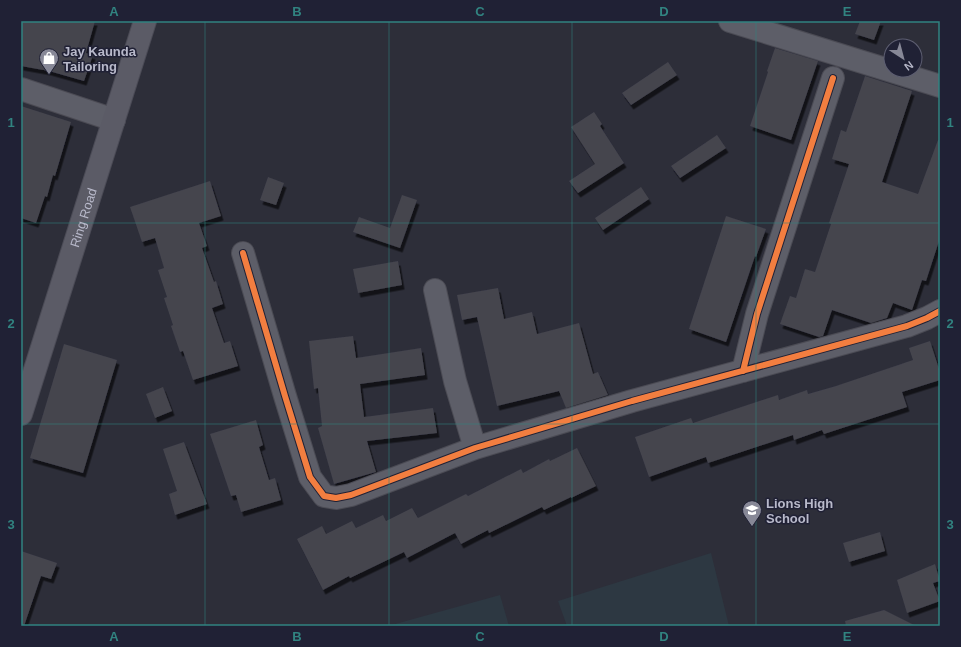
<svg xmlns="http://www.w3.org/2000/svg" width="961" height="647" viewBox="0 0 961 647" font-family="Helvetica,sans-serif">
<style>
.green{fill:#2d3842}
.building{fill:#44444e;filter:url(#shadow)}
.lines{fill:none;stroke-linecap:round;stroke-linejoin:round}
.minor-casing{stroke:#4b4b54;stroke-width:24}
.secondary-casing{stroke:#4b4b56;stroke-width:24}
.minor{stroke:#5d5e68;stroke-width:22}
.secondary{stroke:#5b5b66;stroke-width:22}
.cycleway-casing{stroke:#202135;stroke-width:8}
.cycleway{stroke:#f27e40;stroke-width:6}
.grid{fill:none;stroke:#318380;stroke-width:1;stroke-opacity:0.55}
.labels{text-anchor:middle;stroke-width:3;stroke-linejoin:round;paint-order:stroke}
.poi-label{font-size:13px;font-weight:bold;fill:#b8b9ca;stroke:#202135;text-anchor:start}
.street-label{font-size:13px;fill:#b8b9ca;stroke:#202135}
.neatline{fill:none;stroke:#318380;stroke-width:1.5}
.grid-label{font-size:13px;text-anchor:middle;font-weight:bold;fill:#318380}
</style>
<defs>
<filter id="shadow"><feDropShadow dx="2.5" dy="4.5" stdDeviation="0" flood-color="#0009"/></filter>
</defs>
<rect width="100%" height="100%" fill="#2d2e39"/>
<path class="green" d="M 711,553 L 729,626 L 567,626 L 558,601 Z
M 500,595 L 509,626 L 388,626 Z"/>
<path class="building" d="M 21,21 L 95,21 L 86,53 L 93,55 L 84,81 L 49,71 L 21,66 Z
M 860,21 L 881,21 L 874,40 L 855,34 Z
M 775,48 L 818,61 L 791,140 L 750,126 L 768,72 L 767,71 Z
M 668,62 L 677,75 L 631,105 L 622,93 Z
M 865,76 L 912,91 L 882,182 L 918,194 L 938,140 L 940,140 L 940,238 L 926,281 L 922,280 L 912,310 L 893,303 L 887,318 L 871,323 L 832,310 L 823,336 L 819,337 L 780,324 L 790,296 L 796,298 L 805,269 L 815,272 L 831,224 L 829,223 L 849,164 L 832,159 L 841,130 L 846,132 Z
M 21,106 L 71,122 L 55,176 L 53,175 L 47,197 L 45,196 L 36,223 L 21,218 Z
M 594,112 L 602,124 L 600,126 L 624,163 L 578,193 L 569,181 L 595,164 L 571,127 Z
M 717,135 L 726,148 L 680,178 L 671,166 Z
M 268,177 L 284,183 L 276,205 L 260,200 Z
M 210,181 L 221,216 L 199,223 L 207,246 L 202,248 L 214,282 L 216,281 L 223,304 L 212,308 L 224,343 L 230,341 L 238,366 L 193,380 L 183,351 L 180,352 L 171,326 L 173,325 L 164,298 L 167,297 L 158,270 L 164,268 L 155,238 L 142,242 L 130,207 Z
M 641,187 L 649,199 L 603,230 L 595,218 Z
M 402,195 L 417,200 L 400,248 L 353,232 L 359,217 L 390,228 Z
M 726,216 L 766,229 L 756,257 L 755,256 L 726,342 L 689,329 Z
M 398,261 L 402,285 L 358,293 L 353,269 Z
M 498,288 L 504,319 L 532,312 L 537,334 L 579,323 L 593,374 L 598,372 L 608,395 L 566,408 L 559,391 L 497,406 L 477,317 L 462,320 L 457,295 Z
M 353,336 L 356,358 L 421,348 L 425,375 L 360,384 L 364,417 L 433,408 L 437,433 L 367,441 L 376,472 L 334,484 L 318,428 L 322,426 L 318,388 L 314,389 L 309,341 Z
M 930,341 L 940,372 L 940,380 L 902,392 L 907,407 L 824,434 L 822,430 L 794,440 L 793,435 L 708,463 L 706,457 L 649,477 L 635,437 L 691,418 L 693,423 L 778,395 L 779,400 L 807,390 L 808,394 L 836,386 L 913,360 L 909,348 Z
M 64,344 L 117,360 L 83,473 L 30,458 Z
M 163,387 L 172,411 L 155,418 L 146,394 Z
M 256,420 L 263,445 L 259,447 L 269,480 L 275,478 L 281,500 L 241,512 L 236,495 L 231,496 L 210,434 Z
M 184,442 L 207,504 L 175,515 L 169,494 L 177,491 L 163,449 Z
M 577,448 L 596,486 L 571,498 L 571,497 L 544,510 L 542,507 L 489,533 L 488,530 L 461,544 L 455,533 L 407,558 L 404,552 L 350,578 L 349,576 L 323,590 L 297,539 L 322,526 L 326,534 L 352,521 L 356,528 L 383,515 L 386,521 L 412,508 L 418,518 L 466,494 L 468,496 L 521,469 L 523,473 L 549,459 L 550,461 Z
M 880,532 L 885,551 L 849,562 L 843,543 Z
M 21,551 L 57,563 L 51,579 L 41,576 L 24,626 L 21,626 Z
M 935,564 L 940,581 L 933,583 L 940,601 L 907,613 L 897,580 Z
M 884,610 L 916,626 L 846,626 L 845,621 Z"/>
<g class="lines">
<defs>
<path id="minor" d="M 730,21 L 940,86
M 21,89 L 114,120
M 243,253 L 285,396 L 310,477 L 324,496 L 336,498 L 351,495 L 475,448 L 632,401 L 907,326 L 927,318 L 940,311
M 435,290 L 455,381 L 475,448
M 743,371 L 757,314 L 833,78"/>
<g id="secondary">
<path id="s1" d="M 21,414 L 145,21"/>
</g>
</defs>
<use href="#minor" class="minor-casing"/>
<use href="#secondary" class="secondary-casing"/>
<use href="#minor" class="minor"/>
<use href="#secondary" class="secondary"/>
<defs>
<path id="cycleway" d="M 243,253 L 285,396 L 310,477 L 324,496 L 336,498 L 351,495 L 475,448 L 632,401 L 907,326 L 927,318 L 940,311
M 743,371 L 757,314 L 833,78"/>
</defs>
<use href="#cycleway" class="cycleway-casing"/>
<use href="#cycleway" class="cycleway"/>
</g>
<path class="grid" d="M 205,21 L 205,626M 389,21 L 389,626M 572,21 L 572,626M 756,21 L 756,626M 21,223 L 940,223M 21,424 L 940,424"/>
<defs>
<symbol id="shop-pin" viewBox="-11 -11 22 30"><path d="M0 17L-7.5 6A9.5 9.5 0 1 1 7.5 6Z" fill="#878897" stroke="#202135"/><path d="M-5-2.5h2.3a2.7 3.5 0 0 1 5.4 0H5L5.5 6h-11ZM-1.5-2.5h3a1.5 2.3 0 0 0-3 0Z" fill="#fff"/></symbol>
<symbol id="school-pin" viewBox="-11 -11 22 30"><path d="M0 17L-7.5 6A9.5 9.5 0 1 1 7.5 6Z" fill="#878897" stroke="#202135"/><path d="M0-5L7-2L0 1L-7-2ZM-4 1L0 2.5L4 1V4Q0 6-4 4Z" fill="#fff"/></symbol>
</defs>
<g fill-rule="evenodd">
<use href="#shop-pin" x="38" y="47" width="22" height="30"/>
<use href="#school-pin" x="741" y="499" width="22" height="30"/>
</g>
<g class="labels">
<g class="poi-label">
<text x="63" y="56">Jay Kaunda<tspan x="63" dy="15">Tailoring</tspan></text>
<text x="766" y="508">Lions High<tspan x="766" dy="15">School</tspan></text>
</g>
<g class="street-label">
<text dy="5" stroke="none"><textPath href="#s1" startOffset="206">Ring Road</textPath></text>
</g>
</g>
<rect width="961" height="647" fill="none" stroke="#202135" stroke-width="44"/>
<g transform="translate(903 58) rotate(144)"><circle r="19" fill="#202135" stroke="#5d5e71"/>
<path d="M0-3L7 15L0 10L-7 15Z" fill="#878897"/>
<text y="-6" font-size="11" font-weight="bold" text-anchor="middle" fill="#b8b9ca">N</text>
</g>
<rect x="22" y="22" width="917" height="603" class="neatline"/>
<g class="grid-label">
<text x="114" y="16">A</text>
<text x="297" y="16">B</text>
<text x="480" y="16">C</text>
<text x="664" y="16">D</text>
<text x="847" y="16">E</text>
<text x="11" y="127">1</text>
<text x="950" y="127">1</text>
<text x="11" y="328">2</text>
<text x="950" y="328">2</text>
<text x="11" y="529">3</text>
<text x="950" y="529">3</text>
<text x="114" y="641">A</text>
<text x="297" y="641">B</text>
<text x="480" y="641">C</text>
<text x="664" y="641">D</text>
<text x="847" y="641">E</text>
</g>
</svg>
